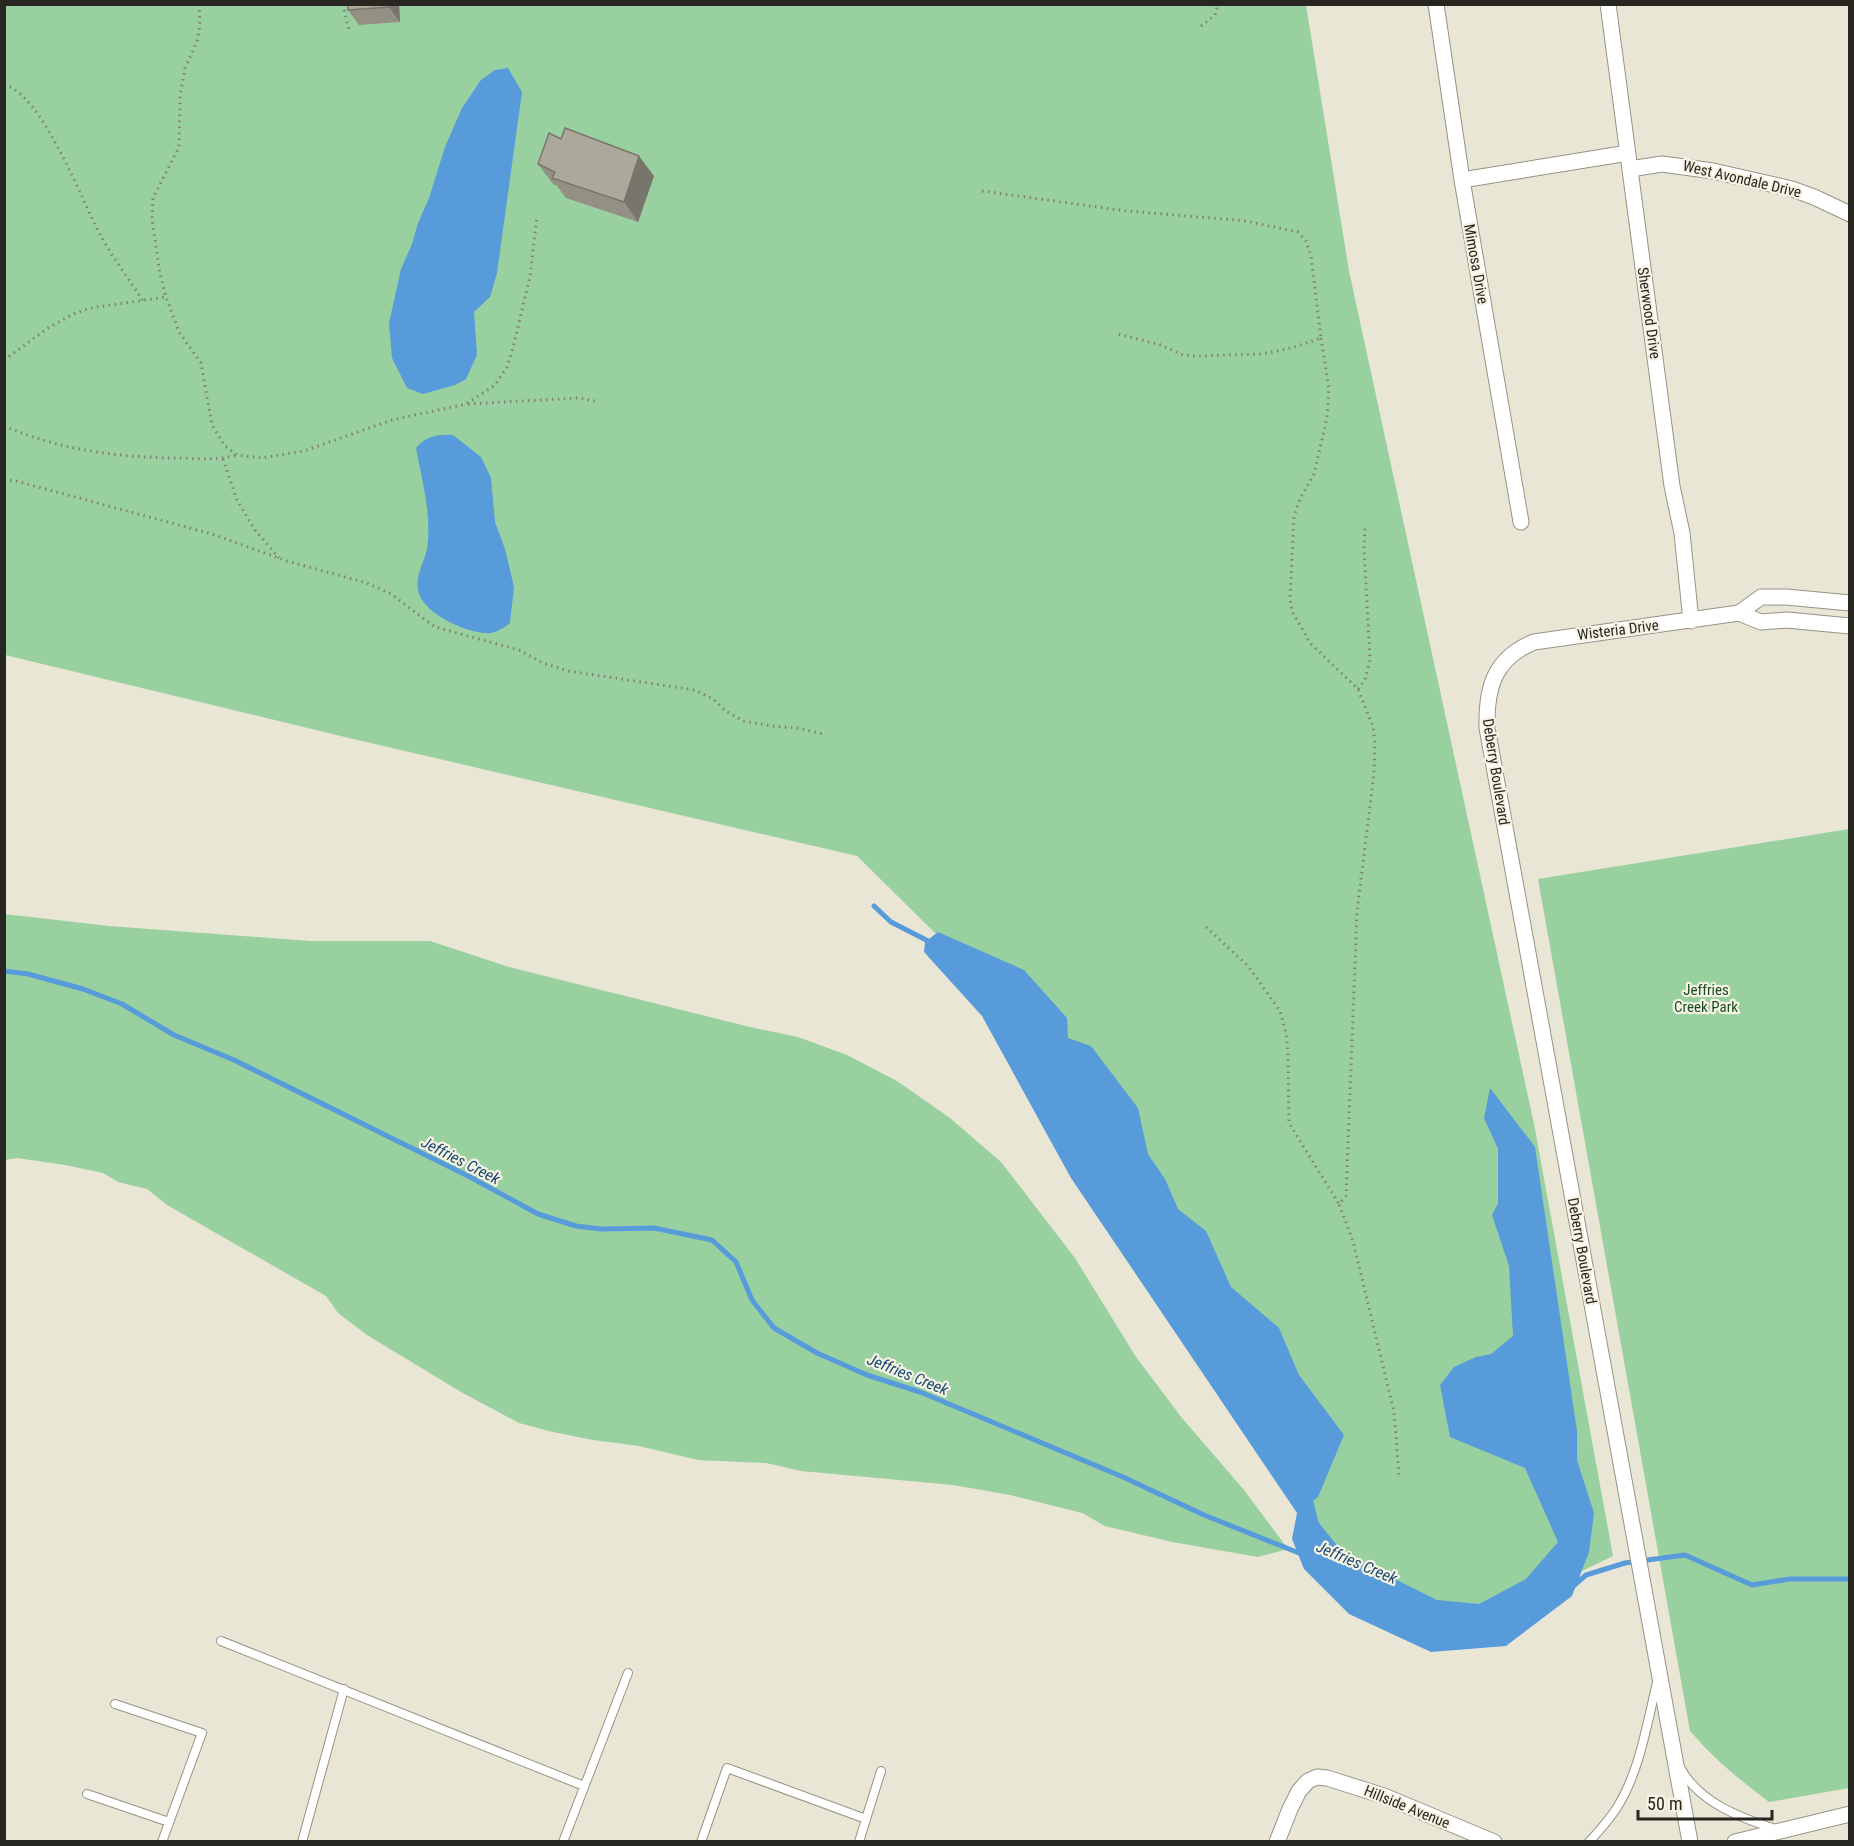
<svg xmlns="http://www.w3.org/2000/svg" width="1854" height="1846" viewBox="0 0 1854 1846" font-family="'Roboto Condensed',sans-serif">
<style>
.green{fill:#98d0a0}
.water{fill:#579bdb}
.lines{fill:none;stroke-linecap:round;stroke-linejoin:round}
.stream{stroke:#579bdb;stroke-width:5}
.lane-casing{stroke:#969384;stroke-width:10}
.street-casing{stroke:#969384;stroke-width:17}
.path{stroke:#828075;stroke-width:3;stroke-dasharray:1.5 4.5;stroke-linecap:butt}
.lane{stroke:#fff;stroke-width:8}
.street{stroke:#fff;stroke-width:15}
.wall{fill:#949184}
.shaded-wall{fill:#78766c}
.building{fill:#aca99a;stroke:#78766c;stroke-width:1.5}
.labels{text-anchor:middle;stroke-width:4.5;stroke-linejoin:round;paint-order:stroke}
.street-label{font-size:15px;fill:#272620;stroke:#f6f3e3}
.park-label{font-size:15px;fill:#164d24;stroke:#f6f3e3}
.water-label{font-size:16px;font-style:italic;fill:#184873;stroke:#f6f3e3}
</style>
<rect width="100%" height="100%" fill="#e9e6d6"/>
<path class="green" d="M 4,5 L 1306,5 L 1349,271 L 1534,1124 L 1613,1556 L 1460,1630 L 1318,1545 L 1000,997 L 857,856 L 349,738 L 5,655 Z
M 1849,829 L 1849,1788 L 1769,1802 C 1740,1780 1714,1759 1690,1731 L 1538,879 Z
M 4,914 L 109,926 L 310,941 L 430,941 L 509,967 L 750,1027 L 798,1037 L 847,1055 L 897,1081 L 950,1118 L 1001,1162 L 1075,1258 L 1136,1357 L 1182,1418 L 1244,1490 L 1288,1549 L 1258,1557 L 1172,1542 L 1105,1526 L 1082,1513 L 1010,1495 L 953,1485 L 801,1471 L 766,1463 L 698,1460 L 639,1446 L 593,1440 L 553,1432 L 519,1423 L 461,1392 L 367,1335 L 338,1313 L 326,1296 L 167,1205 L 147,1189 L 118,1182 L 103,1173 L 65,1165 L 17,1158 L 5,1160 Z"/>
<path class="water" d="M 508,68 L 522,92 L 497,273 L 490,297 L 474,312 L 477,355 L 466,379 L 455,385 L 423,394 L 407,388 L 392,358 L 389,323 L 401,269 L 412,244 L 418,223 L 429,198 L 445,147 L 462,108 L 481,80 L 495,70 Z
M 453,435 L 481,457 L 491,478 L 495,522 L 505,549 L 514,587 L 510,623 C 502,629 495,634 485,633 C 464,632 421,612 418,590 C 415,576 424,563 427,549 C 432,516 422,480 416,448 C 426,436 438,434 453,435 Z
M 938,932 L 1024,970 L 1067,1018 L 1068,1038 L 1091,1046 L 1138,1108 L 1148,1154 L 1165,1179 L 1178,1209 L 1206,1231 L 1231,1287 L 1279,1328 L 1299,1375 L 1344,1435 L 1318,1497 L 1313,1501 L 1319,1523 L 1344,1554 L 1437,1600 L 1479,1604 L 1526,1579 L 1558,1542 L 1525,1468 L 1450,1437 L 1440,1385 L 1454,1367 L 1476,1357 L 1491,1354 L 1513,1336 L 1509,1266 L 1492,1215 L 1498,1203 L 1498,1149 L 1484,1118 L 1490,1088 L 1535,1147 L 1577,1431 L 1577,1460 L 1594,1513 L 1589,1552 L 1572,1596 L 1506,1646 L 1431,1652 L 1349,1614 L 1304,1569 L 1292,1539 L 1297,1513 L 1071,1178 L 982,1016 L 924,952 L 925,942 Z"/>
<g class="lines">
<path class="stream" d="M 874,906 L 891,922 L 932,943
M 4,971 L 28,974 L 83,989 L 122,1004 L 174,1035 L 234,1060 L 470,1177 L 538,1214 L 576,1226 L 601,1229 L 654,1228 L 712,1240 L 736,1262 L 752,1300 L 774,1328 L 817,1353 L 867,1375 L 920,1392 L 973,1414 L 1123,1477 L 1204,1515 L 1304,1555
M 1571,1588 L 1586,1575 L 1625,1563 L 1685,1555 L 1752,1585 L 1790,1579 L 1850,1579"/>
<defs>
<path id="lane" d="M 221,1641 L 584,1786
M 115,1704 L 202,1733 L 162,1842
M 1680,1767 C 1698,1802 1740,1818 1776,1829
M 87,1794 L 169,1822
M 302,1842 L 344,1689
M 563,1842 L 628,1673
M 701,1842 L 727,1768 L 866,1819 L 881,1771
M 859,1842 L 866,1819
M 1589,1842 C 1600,1830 1610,1819 1618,1806 C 1640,1770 1647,1723 1657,1683"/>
<path id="street" d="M 1436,4 L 1462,180 L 1521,522
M 1608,4 L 1672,486 L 1682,533 L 1691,621
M 1630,169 L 1662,164 L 1713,171 L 1792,189 L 1814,197 L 1850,214
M 1462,180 L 1628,153
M 1739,613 L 1761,622 L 1787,620 L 1850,626
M 1277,1842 L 1290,1809 L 1299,1791 L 1308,1781 L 1317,1777 L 1327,1778 L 1384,1796 L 1494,1842
M 1690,1842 L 1487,728 C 1486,688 1494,658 1534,642 L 1739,613 L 1761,597 L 1786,597 L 1850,603
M 1735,1842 L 1850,1814"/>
</defs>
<use href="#lane" class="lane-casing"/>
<use href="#street" class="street-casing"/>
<path class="path" d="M 199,4 L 200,25 L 197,42 L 185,68 L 180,97 L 179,147 L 153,198 L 152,219 L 160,274 L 166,297 L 179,332 L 201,363 L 212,425 L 224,445 L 237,455 L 262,458 L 304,451 L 392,420 L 466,404 L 495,385 L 507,367 L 513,348 L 530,276 L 537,216
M 343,4 L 349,31
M 1201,26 L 1215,15 L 1218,4
M 4,85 C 41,92 82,201 100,234 C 112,257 129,279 143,301
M 982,191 L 1127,211 L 1246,221 L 1298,232 L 1306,241 L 1311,256 L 1321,338 L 1292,348 L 1261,354 L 1198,356 L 1183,355 L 1161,345 L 1118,334
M 1321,338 L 1329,389 L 1327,418 L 1314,474 L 1300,499 L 1294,516 L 1290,598 L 1292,611 L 1310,643 L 1358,689 L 1373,727 L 1375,743 L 1374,773 L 1357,912 L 1346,1196 L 1339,1204 L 1353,1241 L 1394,1412 L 1399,1476
M 4,360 L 48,328 L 71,315 L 90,308 L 166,297
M 468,404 L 577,398 L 595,401
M 4,426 C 60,450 121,458 182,458 C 201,459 219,460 237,455
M 223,459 L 237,500 L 255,530 L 279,558
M 4,480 L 16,481 L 212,534 L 287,561 L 367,583 L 391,594 L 435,627 L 519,650 L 543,663 L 568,671 L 695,690 L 713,699 L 727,712 L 744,721 L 772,726 L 797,728 L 823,734
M 1358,689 L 1365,680 L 1370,660 L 1364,548 L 1365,526
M 1206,927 L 1248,966 L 1280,1011 L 1286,1033 L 1288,1055 L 1289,1123 L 1339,1204"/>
<use href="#lane" class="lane"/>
<use href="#street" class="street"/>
</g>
<path class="wall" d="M 399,4 L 400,22 L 359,25 L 348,10 Z
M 538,164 L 654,176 L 638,222 L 566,198 L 557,186 L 553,184 Z"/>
<path class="shaded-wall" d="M 389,4 L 399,4 L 400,22 L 389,7 Z
M 639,156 L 654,176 L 638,222 L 624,202 Z"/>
<path class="building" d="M 348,4 L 389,4 L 389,7 L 348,10 Z
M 565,128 L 639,156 L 624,202 L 552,178 L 555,172 L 538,164 L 549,133 L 561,139 Z"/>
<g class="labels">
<g class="street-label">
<text transform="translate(1742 179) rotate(13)" y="5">West Avondale Drive</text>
<text transform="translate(1476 264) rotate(80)" y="5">Mimosa Drive</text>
<text transform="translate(1649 313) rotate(82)" y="5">Sherwood Drive</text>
<text transform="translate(1618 630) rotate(-7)" y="5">Wisteria Drive</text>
<text transform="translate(1496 772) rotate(81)" y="5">Deberry Boulevard</text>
<text transform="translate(1582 1251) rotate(80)" y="5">Deberry Boulevard</text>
<text transform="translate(1407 1807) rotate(22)" y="5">Hillside Avenue</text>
</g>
<g class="park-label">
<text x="1706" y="995">Jeffries<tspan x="1706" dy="17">Creek Park</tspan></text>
</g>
<g class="water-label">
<text transform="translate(461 1160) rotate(27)" y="6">Jeffries Creek</text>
<text transform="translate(908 1374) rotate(22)" y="6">Jeffries Creek</text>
<text transform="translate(1357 1562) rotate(23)" y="6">Jeffries Creek</text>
</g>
</g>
<rect width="1854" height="1846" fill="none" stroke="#272620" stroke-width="12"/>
<path d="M1638 1810v9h134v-9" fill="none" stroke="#272620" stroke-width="3"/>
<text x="1647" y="1810" font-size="18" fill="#272620" stroke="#f6f3e3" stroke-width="4.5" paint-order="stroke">50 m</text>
</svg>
